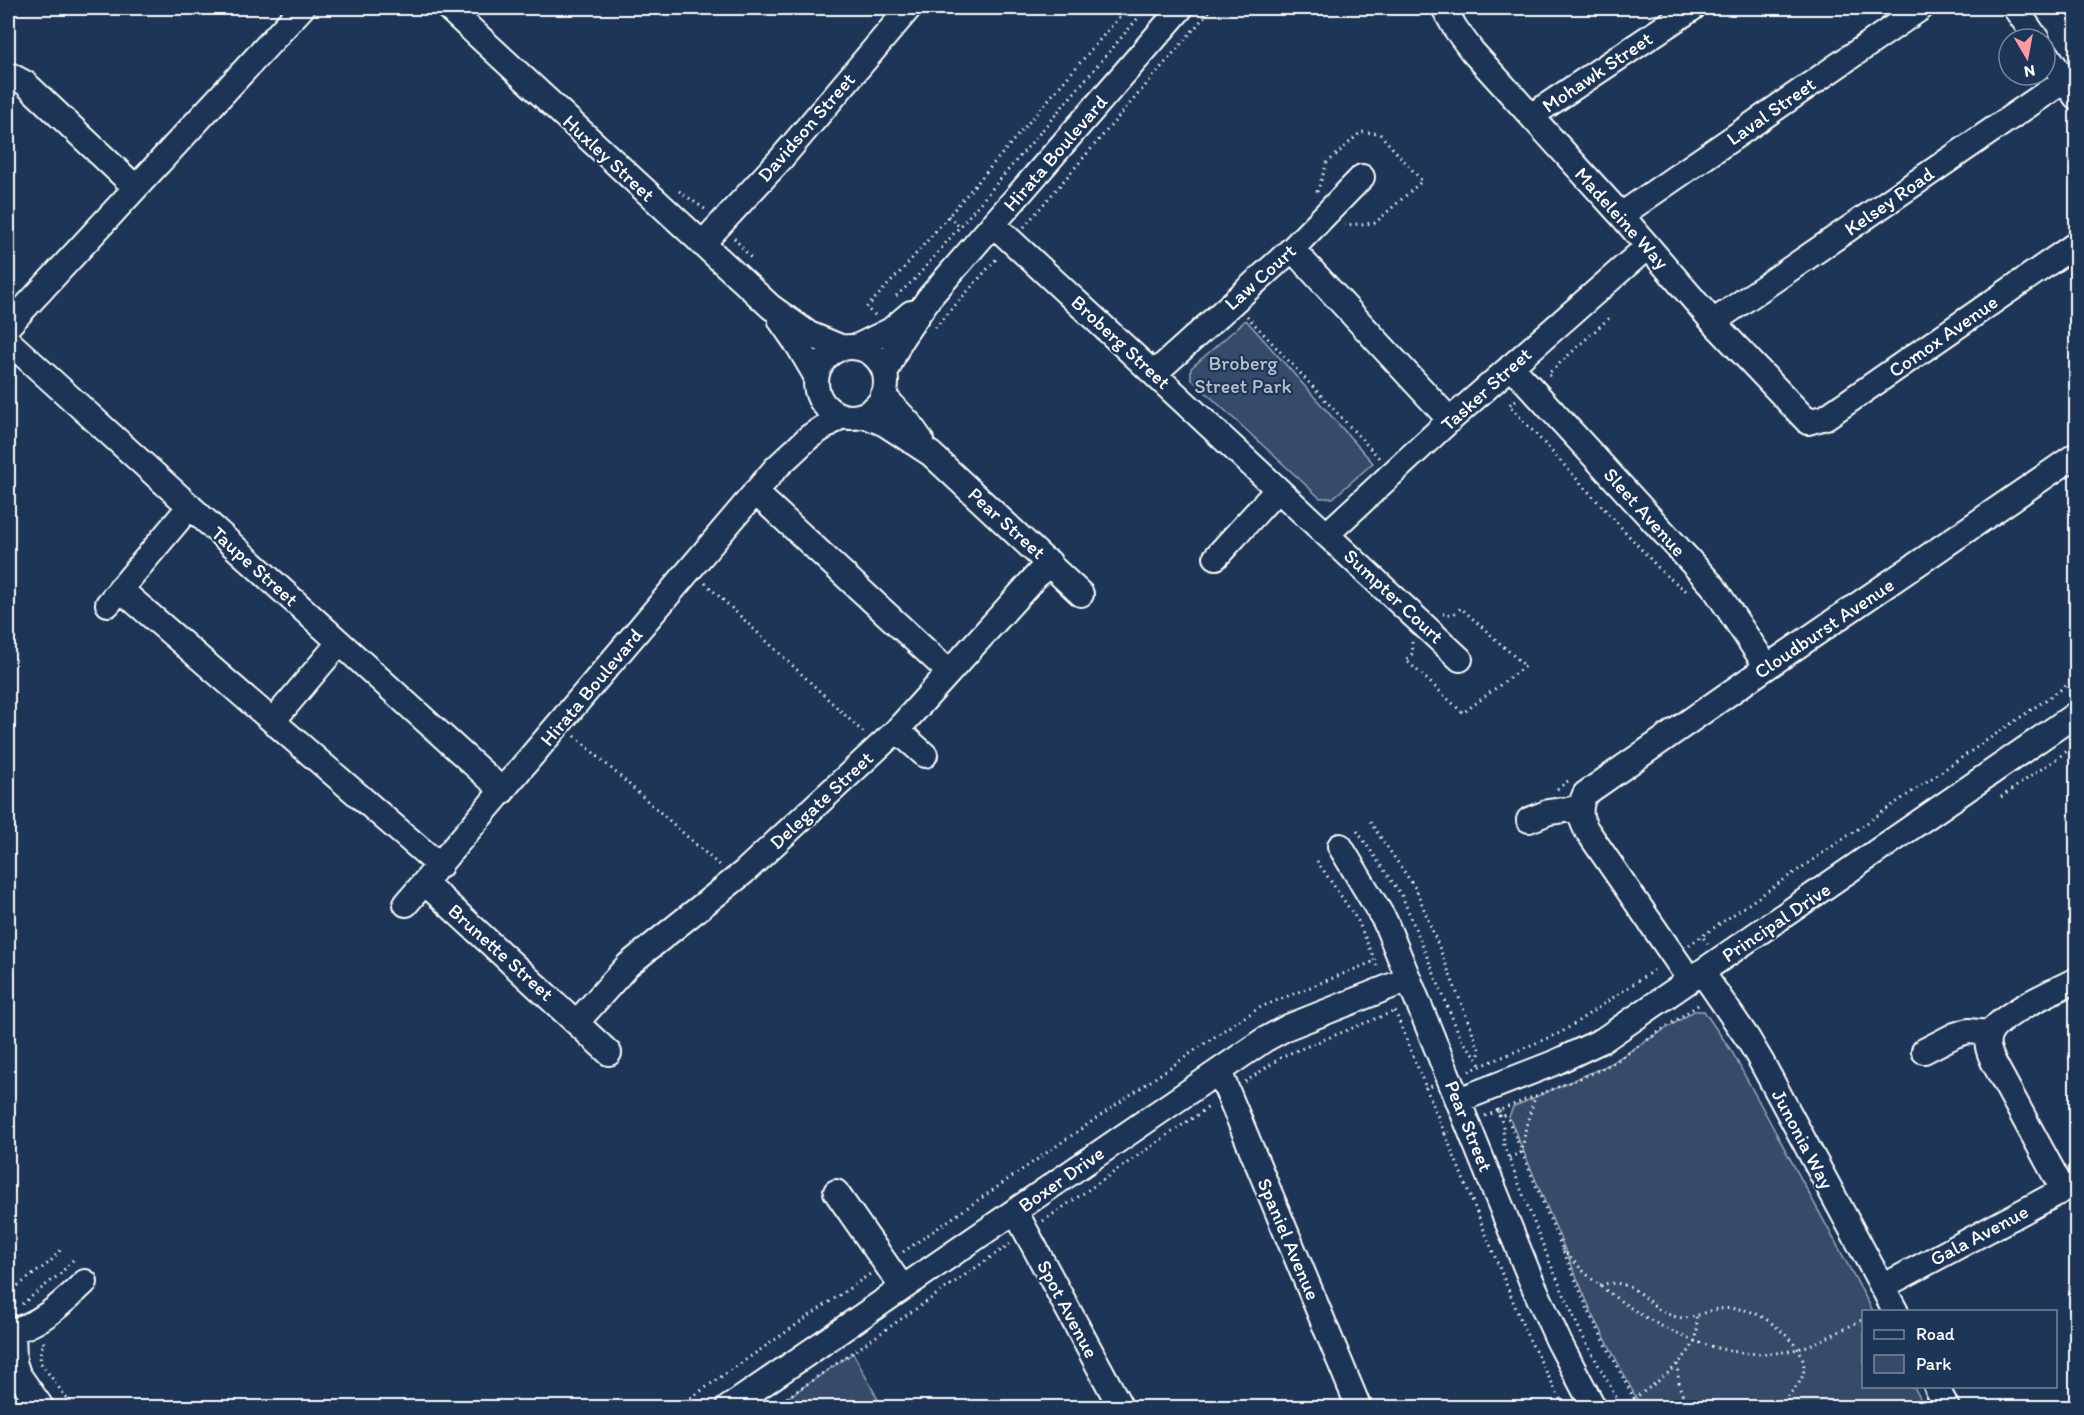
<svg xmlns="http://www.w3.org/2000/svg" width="2084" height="1415" viewBox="0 0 2084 1415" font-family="Itim,sans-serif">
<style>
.green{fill:#364b69;stroke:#9aa5b4;stroke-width:1.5}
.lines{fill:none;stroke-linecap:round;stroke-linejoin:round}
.minor-casing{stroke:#fff;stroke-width:28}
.path{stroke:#fff;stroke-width:3;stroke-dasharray:1.5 4.5;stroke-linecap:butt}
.minor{stroke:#1d3557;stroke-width:24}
.labels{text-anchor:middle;stroke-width:4.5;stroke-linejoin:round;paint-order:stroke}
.street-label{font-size:20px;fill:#fff;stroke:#1d3557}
.park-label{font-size:20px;fill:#b9c0ca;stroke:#1d3557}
</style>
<rect width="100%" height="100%" fill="#1d3557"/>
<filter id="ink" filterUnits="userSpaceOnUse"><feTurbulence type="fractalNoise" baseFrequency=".0167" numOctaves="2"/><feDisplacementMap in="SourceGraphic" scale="12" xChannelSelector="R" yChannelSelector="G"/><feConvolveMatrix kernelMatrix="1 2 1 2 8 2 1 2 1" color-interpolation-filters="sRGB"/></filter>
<g filter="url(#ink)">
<path class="green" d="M 1246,320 L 1373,463 L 1333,498 L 1320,498 L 1191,379 L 1191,368 Z
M 1694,1011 L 1704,1011 L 1732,1052 L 1873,1311 L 1864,1312 L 1864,1386 L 1914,1387 L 1925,1407 L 1641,1407 L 1591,1311 L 1509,1117 L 1513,1107 L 1608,1065 Z
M 853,1353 L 882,1407 L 774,1407 Z"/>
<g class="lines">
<defs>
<path id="minor" d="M 448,8 L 771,307 L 809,334 L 843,348
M 1444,8 L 1455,28 L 1472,51 L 1621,215 L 1713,322 L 1808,422 L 1826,417 L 2076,244
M 2015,8 L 2037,39
M 2045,51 L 2076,97
M 8,74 L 25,83 L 135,187
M 1531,116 L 1693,8
M 1621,215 L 1921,8
M 993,224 L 1460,659
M 702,244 L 780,160 L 909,8
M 1292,249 L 1450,420
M 781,321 L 799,347 L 816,376
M 1713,322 L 2065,80
M 8,326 L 302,8
M 8,341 L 503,791
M816 382a35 35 0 1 1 70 0a35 35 0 1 1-70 0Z
M 856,347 L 891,330 L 911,313
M 1511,366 L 1713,586 L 1767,667
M 1155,373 L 1292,249 L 1362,177
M 885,374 L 901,339 L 929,298 L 1181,8
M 883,395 L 909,423 L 921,440
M 864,415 L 885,424 L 931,454 L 1081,594
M 755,492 L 949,672
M 1327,534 L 1450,420 L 1647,247
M 1216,557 L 1277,490
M 120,589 L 440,866
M 108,604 L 190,506
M 273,721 L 339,643
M 897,730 L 925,755
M 1529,820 L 1549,812 L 1580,808
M 1340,846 L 1385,921 L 1531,1280 L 1559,1342 L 1594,1408
M 425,883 L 609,1053
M 406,904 L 775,469 L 809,437 L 841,416
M 1702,972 L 1748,1039 L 1761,1061 L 1896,1312
M 1690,980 L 1586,829 C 1579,816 1579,807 1585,794 L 1767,667 L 2076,455
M 577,1022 L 628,965 L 743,873 L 897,730 L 1049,562
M 1924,1051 L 1955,1035 L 1968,1031 L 1990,1033
M 1219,1071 L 1359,1408
M 1459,1100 L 1554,1063 L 1603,1040 L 2076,714
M 2063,1190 L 1993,1061 C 1989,1052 1985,1043 1990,1034 C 1999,1015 2056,990 2076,980
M 836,1192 L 902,1287
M 1015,1211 L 1121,1408
M 1882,1287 L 2076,1183
M 13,1330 L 14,1362 L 18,1374 L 42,1408
M 8,1331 C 37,1328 64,1302 85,1282
M 1936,1386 L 1947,1408
M 728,1408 L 1264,1040 L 1288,1027 L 1409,979"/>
</defs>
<use href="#minor" class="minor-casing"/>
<path class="path" d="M 679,191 L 706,210
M 1317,192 L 1327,163 L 1361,132 L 1379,133 L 1422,181 L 1375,223 L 1345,225
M 948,216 L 960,227
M 1024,227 L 1212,8
M 734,238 L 751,258
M 896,296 L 915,279 L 1138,18 L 1143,8
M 875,315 L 866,308 L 903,269 L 1127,8
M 1247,316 L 1379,458
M 935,328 L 998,257
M 1550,376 L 1548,374 L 1609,318
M 1516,400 L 1509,405 L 1663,573 L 1689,593
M 705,583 L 864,733
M 1412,642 L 1413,653 L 1406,660 L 1463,713 L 1525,666 L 1461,608 L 1454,614 L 1443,614
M 575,736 L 720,866
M 1557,789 L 1568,781
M 2001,797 L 2076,745
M 1370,822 L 1416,889 L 1480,1051 L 1478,1059
M 1357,831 L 1402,896 L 1461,1039 L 1474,1054 L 1481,1067
M 1317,861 L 1358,921 L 1378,968
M 1708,944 L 1702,936 L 2076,679
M 1689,945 L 1702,936
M 1395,1011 L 1426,1088
M 1469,1071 L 1562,1032 L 1657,968
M 1245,1082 L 1283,1056 L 1395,1011
M 1432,1086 L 1426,1088 L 1445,1134 L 1449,1132
M 1497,1109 L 1503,1125 L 1504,1146 L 1550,1263 L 1581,1333 L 1622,1408
M 1499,1111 L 1508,1119 L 1589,1312 L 1639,1408
M 1485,1116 L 1593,1073 L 1615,1062 L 1701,1003
M 1445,1134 L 1526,1333 L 1565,1408
M 1509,1158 L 1522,1152 L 1526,1126 L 1535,1097
M 1043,1221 L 1210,1106
M 1562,1249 C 1574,1261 1585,1274 1598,1284 C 1653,1328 1729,1369 1801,1348 C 1823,1341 1843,1329 1864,1319
M 903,1252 L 1233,1024 L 1261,1007 L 1375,961
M 1600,1285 C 1639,1275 1645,1310 1677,1317 C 1690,1320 1700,1314 1712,1310 C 1723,1308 1734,1308 1745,1310 C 1758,1313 1770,1321 1780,1330 C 1803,1349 1816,1372 1788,1395 L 1787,1400 L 1790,1408
M 8,1293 L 18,1308
M 8,1293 L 50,1262 L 62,1248
M 22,1304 L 60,1274 L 73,1260
M 43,1342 L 45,1344 L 41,1348 L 40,1362 L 74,1408
M 1677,1364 C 1679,1381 1678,1400 1696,1408
M 690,1398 L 696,1408
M 676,1408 L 870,1274
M 772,1408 L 1010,1244
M 1618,1408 C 1641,1395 1686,1364 1695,1340 C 1698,1332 1697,1324 1696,1316"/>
<use href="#minor" class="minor"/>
</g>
</g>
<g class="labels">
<g class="street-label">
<text transform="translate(1597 72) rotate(-34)" y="7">Mohawk Street</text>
<text transform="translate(1771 111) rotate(-35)" y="7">Laval Street</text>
<text transform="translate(806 127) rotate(-49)" y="7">Davidson Street</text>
<text transform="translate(1055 153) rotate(-49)" y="7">Hirata Boulevard</text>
<text transform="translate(609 158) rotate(43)" y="7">Huxley Street</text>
<text transform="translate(1889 201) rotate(-35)" y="7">Kelsey Road</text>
<text transform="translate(1622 218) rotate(48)" y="7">Madeleine Way</text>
<text transform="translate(1260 277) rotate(-42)" y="7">Law Court</text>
<text transform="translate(1943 336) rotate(-35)" y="7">Comox Avenue</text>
<text transform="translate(1121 342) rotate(43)" y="7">Broberg Street</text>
<text transform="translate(1486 389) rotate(-42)" y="7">Tasker Street</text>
<text transform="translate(1645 512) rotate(48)" y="7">Sleet Avenue</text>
<text transform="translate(1007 523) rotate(42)" y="7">Pear Street</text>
<text transform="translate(255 566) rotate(42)" y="7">Taupe Street</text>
<text transform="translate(1394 596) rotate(43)" y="7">Sumpter Court</text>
<text transform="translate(1824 628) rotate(-34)" y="7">Cloudburst Avenue</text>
<text transform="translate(591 687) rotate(-50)" y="7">Hirata Boulevard</text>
<text transform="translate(821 800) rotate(-43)" y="7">Delegate Street</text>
<text transform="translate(1776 922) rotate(-34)" y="7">Principal Drive</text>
<text transform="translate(501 952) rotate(42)" y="7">Brunette Street</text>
<text transform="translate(1469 1126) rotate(68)" y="7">Pear Street</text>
<text transform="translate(1803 1139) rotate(62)" y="7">Junonia Way</text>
<text transform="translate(1061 1179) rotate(-35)" y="7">Boxer Drive</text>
<text transform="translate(1979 1235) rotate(-28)" y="7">Gala Avenue</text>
<text transform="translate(1289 1239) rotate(67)" y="7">Spaniel Avenue</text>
<text transform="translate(1068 1309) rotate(62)" y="7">Spot Avenue</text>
</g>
<g class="park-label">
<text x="1243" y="370">Broberg<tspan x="1243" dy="23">Street Park</tspan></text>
</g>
</g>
<rect width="2084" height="1415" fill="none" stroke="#1d3557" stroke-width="30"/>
<rect x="15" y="15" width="2054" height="1385" fill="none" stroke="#fff" stroke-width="2" filter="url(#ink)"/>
<rect x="1862" y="1310" width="195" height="78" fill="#1d3557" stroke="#77869a" stroke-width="1.5"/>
<rect x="1874" y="1330" width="30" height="9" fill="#1d3557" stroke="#77869a" stroke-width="1.5"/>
<text x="1916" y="1340" font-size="18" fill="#ffffff">Road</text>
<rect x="1874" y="1355" width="30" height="18" fill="#364b69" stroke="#77869a" stroke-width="1.5"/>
<text x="1916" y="1370" font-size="18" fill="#ffffff">Park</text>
<g transform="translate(2027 57) rotate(170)"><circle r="28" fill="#1d3557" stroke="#77869a" stroke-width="1.5"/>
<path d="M0-4.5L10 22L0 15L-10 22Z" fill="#ff9aa2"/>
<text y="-9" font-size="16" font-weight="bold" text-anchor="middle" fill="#ffffff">N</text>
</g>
</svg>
